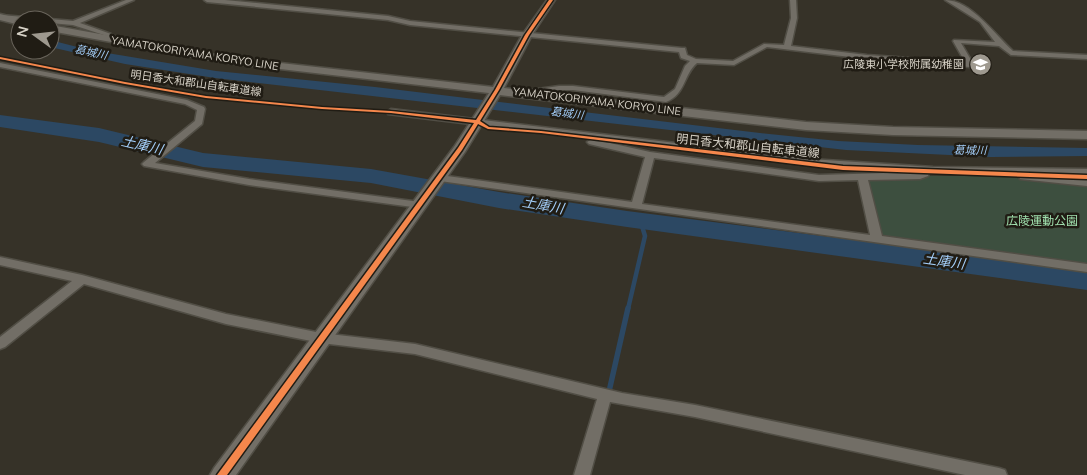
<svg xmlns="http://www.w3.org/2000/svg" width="1087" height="475" viewBox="0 0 1087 475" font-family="Mulish,'Noto Sans JP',sans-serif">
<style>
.green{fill:#3d4f3f}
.water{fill:#2c4863}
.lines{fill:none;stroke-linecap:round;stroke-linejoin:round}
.stream-far1{stroke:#2c4863;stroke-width:4.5}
.stream{stroke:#2c4863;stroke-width:5.5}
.river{fill:#2c4863;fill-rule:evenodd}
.street-casing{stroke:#514e45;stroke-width:3}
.secondary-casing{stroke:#514e45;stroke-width:3}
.street{fill:#726e66;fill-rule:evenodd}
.secondary{fill:#726e66;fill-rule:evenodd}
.cycleway-casing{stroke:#201c14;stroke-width:3}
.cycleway{fill:#f5874c;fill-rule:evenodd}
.labels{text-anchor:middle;stroke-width:5;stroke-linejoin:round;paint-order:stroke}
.far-water-label{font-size:11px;font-style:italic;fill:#a2ccf7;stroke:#201c14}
.far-street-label{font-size:11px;fill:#d6d1c6;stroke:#201c14}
.far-poi-label{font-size:11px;fill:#d6d1c6;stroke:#201c14;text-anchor:end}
.street-label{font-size:12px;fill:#d6d1c6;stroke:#201c14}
.park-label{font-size:12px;fill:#a0e0ae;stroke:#201c14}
.water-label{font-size:14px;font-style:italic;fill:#a2ccf7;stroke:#201c14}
</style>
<rect width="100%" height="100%" fill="#363228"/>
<path class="green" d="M 855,175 L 1087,177 L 1087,271 L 876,245 Z"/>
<path class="water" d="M 50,40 L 89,50 L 216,71 L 375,87 L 760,133 L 838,141 L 918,145 L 1087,148 L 1087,156 L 991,157 L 846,150 L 215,78 L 125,64 L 50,47 Z"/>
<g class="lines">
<path class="stream-far1" d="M 627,219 L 642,226 L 645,236 L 628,309"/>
<path class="stream" d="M 608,396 L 628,308"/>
<path class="river" d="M 0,115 L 99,128 L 203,153 L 371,169 L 499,192 L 627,211 L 1087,270 L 1087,290 L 627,227 L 499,208 L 371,183 L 203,167 L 99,142 L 0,127 Z"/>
<defs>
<path id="street" d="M 126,0 L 134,0 L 80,23 L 111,34 L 125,42 L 125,44 L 121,44 L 107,36 L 73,25 L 50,23 L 50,20 L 47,20 L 50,19 L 73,21 Z
M 204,0 L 225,0 L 388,16 L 410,21 L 682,48 L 685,48 L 687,55 L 696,59 L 733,61 L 764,44 L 784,45 L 791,18 L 790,0 L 796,0 L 797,18 L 791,46 L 867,55 L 965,62 L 953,41 L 954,40 L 995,42 L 980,22 L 945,0 C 971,0 995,35 1013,51 L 1087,55 L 1087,59 L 1011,55 L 999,46 L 961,43 L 974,65 L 970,67 L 867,59 L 767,47 L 734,65 L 697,63 C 683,75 686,94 666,102 L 573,90 L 559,90 L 527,95 L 524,95 L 524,91 L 559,86 L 573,86 L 664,97 L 675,89 L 685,66 L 690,61 L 681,58 L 679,52 L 410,25 L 388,20 L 207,2 Z
M 0,15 L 37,18 L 40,20 L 0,19 Z
M 0,63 L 187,100 L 204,107 L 205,109 L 202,124 L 155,163 L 249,179 L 420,202 L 425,205 L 420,208 L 249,185 L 144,166 L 142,164 L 144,162 L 195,121 L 197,110 L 185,104 L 0,67 Z
M 391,109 L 810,159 L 933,167 L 1087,169 L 1087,175 L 1025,174 L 1087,180 L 1087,186 L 1020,179 L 1019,177 L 1024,174 L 929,173 L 928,176 L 920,179 L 868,180 L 882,236 L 1087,264 L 1087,272 L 440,181 L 435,178 L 440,175 L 632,202 L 645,157 L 589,144 L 587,142 L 592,139 L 650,152 L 819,175 L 921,172 L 810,165 L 388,114 L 387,112 ZM 654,158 L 819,181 L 858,180 L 870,235 L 642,204 Z
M 0,257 L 82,275 L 226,314 L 321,333 L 415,344 L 622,393 L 695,405 L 999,468 L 1005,470 L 1007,475 L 965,475 L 695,417 L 610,402 L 590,475 L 574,475 L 597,399 L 415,354 L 321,343 L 226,324 L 84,284 L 5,347 L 0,349 L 0,337 L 72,281 L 0,265 Z"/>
<path id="secondary" d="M 547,0 L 555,0 L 532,35 L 504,88 L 806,122 L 893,127 L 1087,131 L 1087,139 L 893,135 L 806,130 L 500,95 L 465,152 L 236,475 L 210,475 L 214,468 L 454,147 L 489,93 L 228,63 L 50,31 L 50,25 L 228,57 L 493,87 L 522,35 Z
M 0,14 L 20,19 L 23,20 L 20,20 L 20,25 L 0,20 Z"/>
</defs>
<use href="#street" class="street-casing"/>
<use href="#secondary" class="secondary-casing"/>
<use href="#street" class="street"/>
<use href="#secondary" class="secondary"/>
<defs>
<path id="cycleway" d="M 549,0 L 553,0 L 529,35 L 499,90 L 480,121 L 489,127 L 541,131 L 843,166 L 1087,175 L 1087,179 L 843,170 L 541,133 L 488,129 L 478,124 L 462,150 L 227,475 L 217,475 L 458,148 L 474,123 L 391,113 L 322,109 L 206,98 L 125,84 L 0,59 L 0,57 L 125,82 L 206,96 L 322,107 L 391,111 L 476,120 L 495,90 L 525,35 Z"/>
</defs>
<use href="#cycleway" class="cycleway-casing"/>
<use href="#cycleway" class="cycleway"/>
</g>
<defs>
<symbol id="school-disc" viewBox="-11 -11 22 22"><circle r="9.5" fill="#9e998f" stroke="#201c14"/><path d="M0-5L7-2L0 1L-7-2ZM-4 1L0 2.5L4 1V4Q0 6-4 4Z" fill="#fff"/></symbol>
</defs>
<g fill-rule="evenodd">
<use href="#school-disc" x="968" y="52" width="25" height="25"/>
</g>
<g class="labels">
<g class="far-water-label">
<text transform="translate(91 52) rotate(12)" y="4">葛城川</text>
<text transform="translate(567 113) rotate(7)" y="4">葛城川</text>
<text transform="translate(970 150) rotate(1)" y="4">葛城川</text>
</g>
<g class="far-street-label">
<text transform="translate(195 53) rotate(9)" y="4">YAMATOKORIYAMA KORYO LINE</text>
<text transform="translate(196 83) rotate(8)" y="4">明日香大和郡山自転車道線</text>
<text transform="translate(597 101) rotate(7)" y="4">YAMATOKORIYAMA KORYO LINE</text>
</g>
<g class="far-poi-label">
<text x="964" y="68">広陵東小学校附属幼稚園</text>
</g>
<g class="street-label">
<text transform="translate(748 146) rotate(6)" y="4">明日香大和郡山自転車道線</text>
</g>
<g class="park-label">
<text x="1042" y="225">広陵運動公園</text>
</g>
<g class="water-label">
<text transform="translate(142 145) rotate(13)" y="5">土庫川</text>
<text transform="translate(543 205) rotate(10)" y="5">土庫川</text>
<text transform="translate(944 261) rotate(8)" y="5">土庫川</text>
</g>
</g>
<g transform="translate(35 35) rotate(285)"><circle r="24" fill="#201c14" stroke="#69645b"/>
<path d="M0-4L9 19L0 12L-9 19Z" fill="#9e998f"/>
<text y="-8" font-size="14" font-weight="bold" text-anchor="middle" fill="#d6d1c6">N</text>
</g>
</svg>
